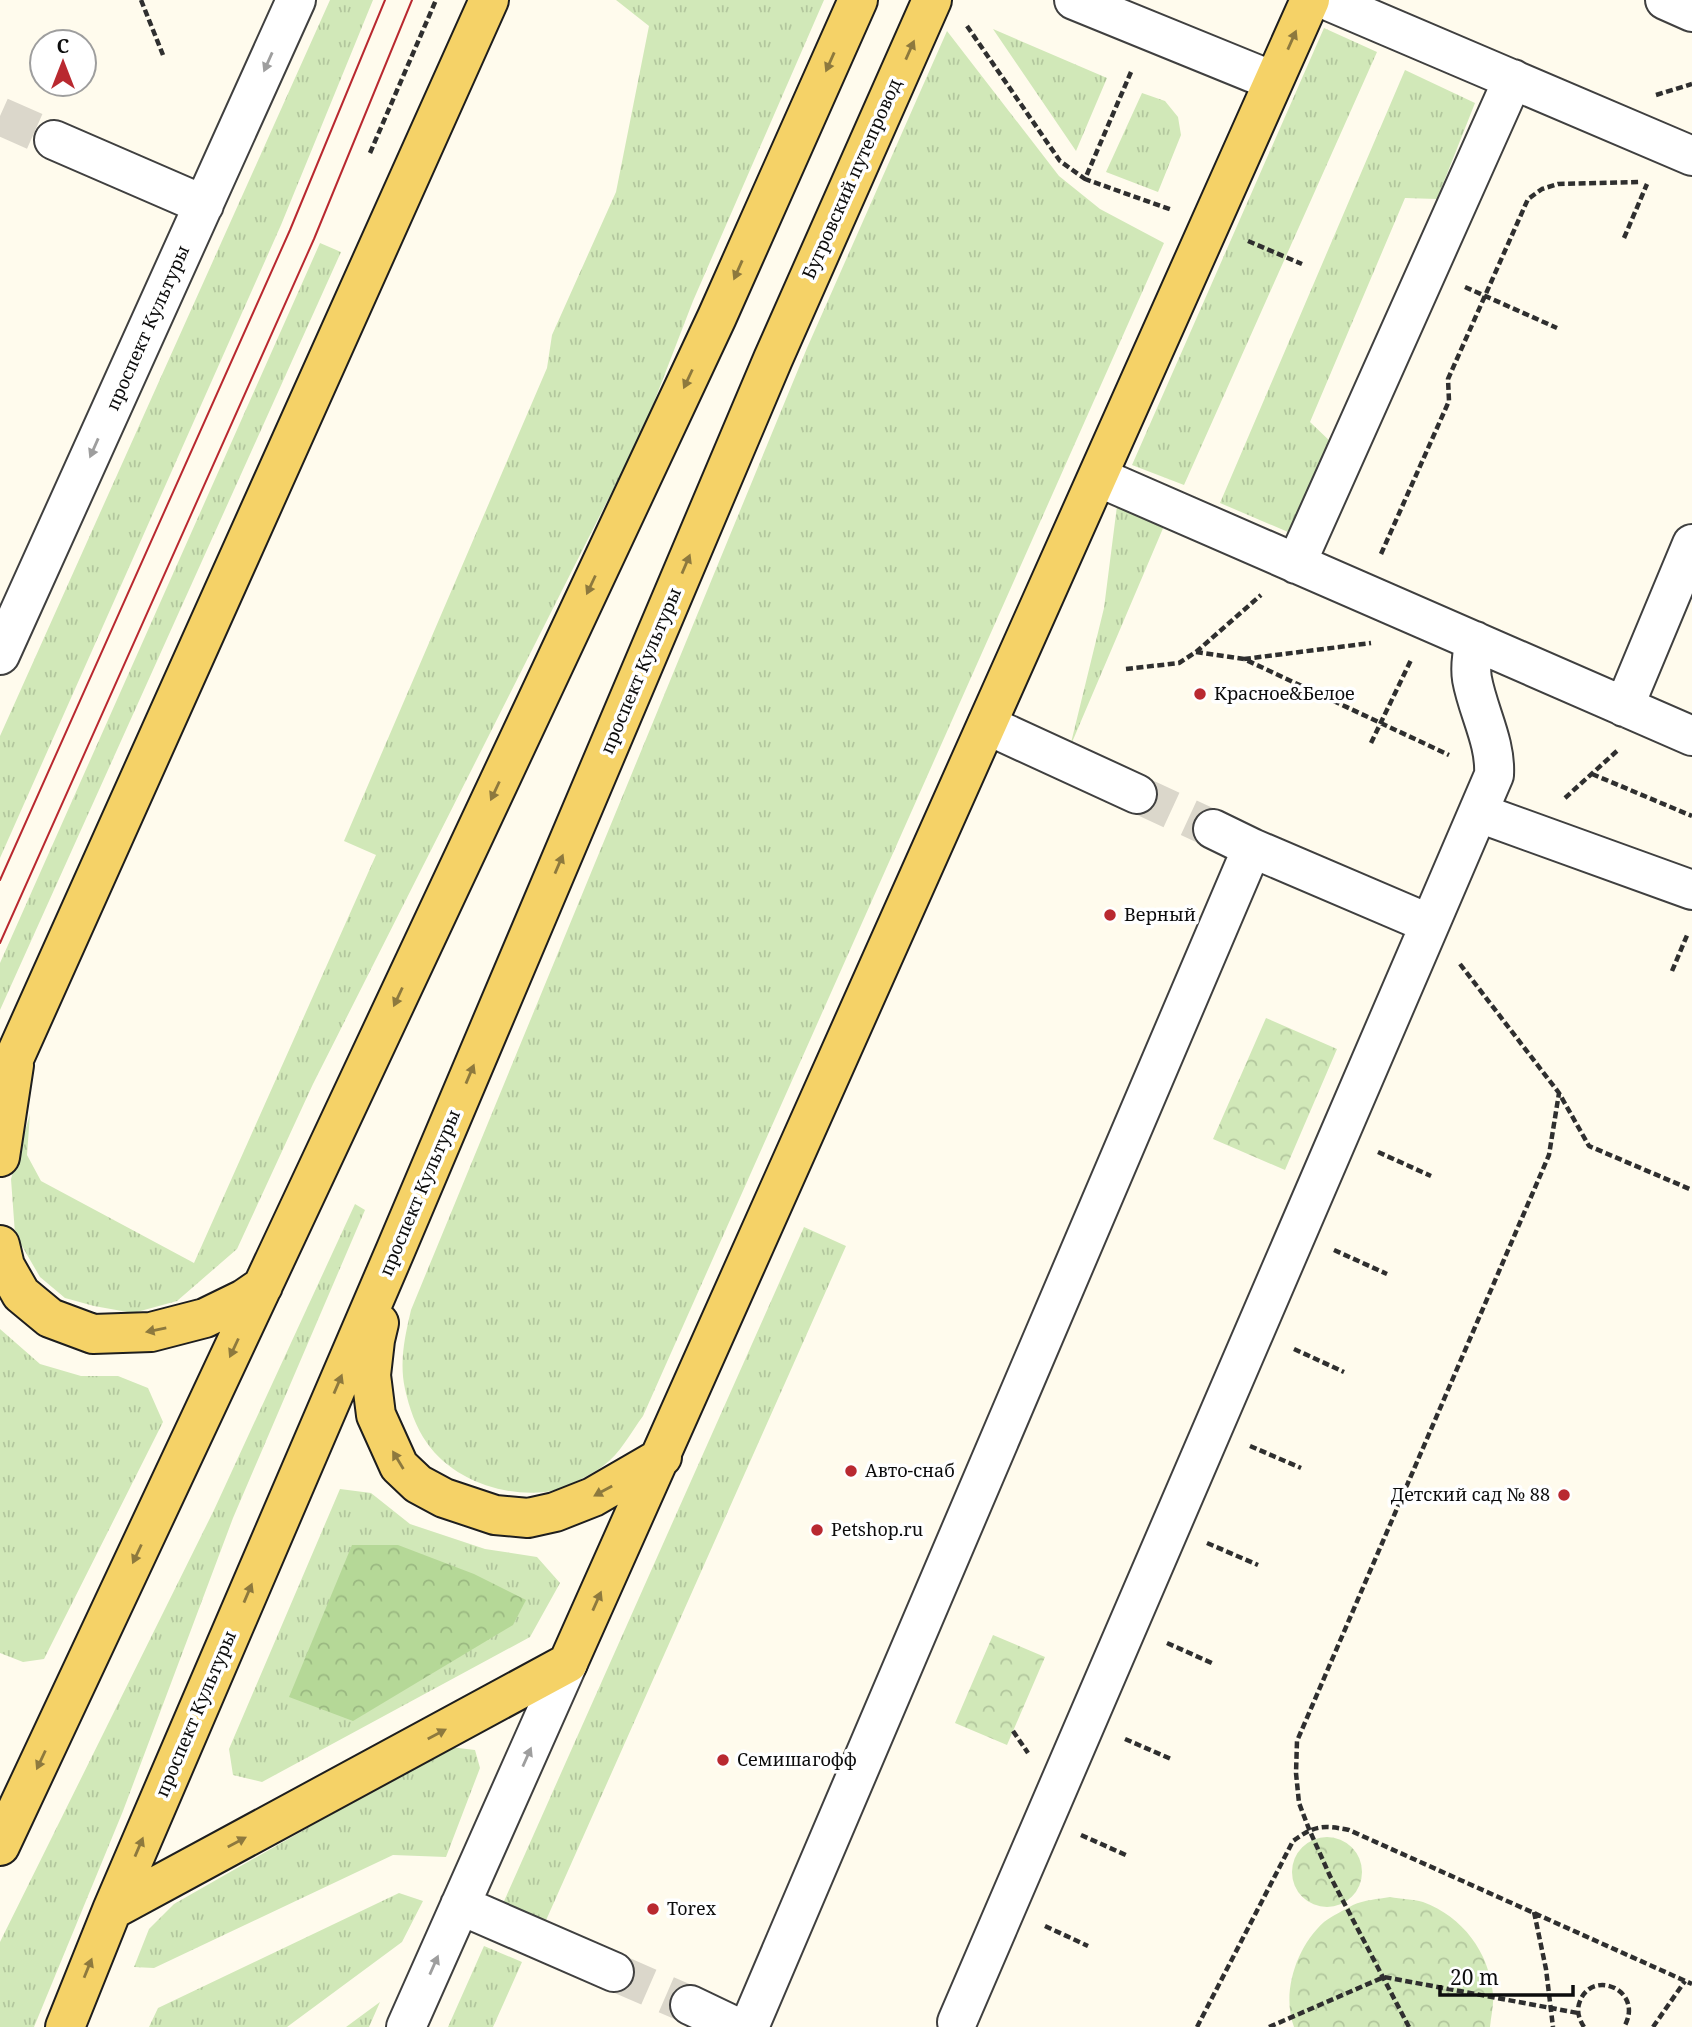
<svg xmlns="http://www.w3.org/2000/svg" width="1692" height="2027" viewBox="0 0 1692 2027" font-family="'Noto Serif',serif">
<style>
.grass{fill:url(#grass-tufts)}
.forest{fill:url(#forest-crowns)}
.park{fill:url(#park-crowns)}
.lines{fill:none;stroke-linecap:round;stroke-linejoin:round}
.minor-tunnel{stroke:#dbd7cb;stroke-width:38;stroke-dasharray:38 19;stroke-linecap:butt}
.minor-casing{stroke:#404040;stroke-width:42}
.major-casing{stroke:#1e1e1e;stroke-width:42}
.path{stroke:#2f2f2f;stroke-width:4.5;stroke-dasharray:7 3.5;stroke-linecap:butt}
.minor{stroke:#fff;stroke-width:38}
.major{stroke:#f5d267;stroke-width:38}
.tram{stroke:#b92930;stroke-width:2}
.oneway{fill:#8d793e}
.oneway2{fill:#9e9e9e}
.poi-dot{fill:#b92930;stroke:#fff;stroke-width:2.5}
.labels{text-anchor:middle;stroke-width:7;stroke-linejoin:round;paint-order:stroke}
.street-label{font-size:18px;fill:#0d0d0d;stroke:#fff}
.poi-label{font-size:18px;fill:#0d0d0d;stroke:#fff;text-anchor:start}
</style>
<defs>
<pattern id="grass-tufts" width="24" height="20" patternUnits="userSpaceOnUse" patternTransform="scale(1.75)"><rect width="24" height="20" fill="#d1e8b8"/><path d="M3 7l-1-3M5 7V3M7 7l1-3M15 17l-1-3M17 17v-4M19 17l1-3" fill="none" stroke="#b2c69d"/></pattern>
<pattern id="forest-crowns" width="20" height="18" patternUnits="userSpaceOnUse" patternTransform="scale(1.75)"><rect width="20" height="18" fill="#b5d897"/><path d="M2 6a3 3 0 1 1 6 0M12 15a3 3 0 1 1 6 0" fill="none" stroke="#9ab881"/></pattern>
<pattern id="park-crowns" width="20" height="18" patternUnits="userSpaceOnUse" patternTransform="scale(1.75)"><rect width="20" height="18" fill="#d1e8b8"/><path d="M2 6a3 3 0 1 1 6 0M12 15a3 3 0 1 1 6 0" fill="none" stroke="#b2c69d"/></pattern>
</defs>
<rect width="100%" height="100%" fill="#fffbed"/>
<path class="grass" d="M 330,0 L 373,0 L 281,225 L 0,858 L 0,736 Z
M 616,0 L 824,0 L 693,301 L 644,428 L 313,1084 L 237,1249 L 177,1301 L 133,1313 L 94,1306 L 65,1298 L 40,1277 L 15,1234 L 11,1179 L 30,1114 L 27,1155 L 41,1181 L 194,1263 L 376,855 L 344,841 L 547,368 L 552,335 L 616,192 L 649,26 Z
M 1324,28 L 1377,52 L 1184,485 L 1132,465 Z
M 993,29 L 1107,78 L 1076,151 Z
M 947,31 L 1059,176 L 1100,209 L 1164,243 L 643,1416 C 631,1432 620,1454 603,1466 C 589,1476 562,1490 545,1492 C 503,1497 452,1479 427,1443 C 416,1428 409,1407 405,1389 C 399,1362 405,1336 411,1310 L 807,348 Z
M 1405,70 L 1475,103 L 1437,199 L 1405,198 L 1310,422 L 1333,444 L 1295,535 L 1220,503 Z
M 1142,93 L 1165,101 L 1178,117 L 1181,135 L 1158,192 L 1106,172 Z
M 320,243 L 341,252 L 0,1010 L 0,963 Z
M 1117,506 L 1164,526 L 1070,747 L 1104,608 Z
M 355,1204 L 365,1210 L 233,1518 L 123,1811 L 34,2027 L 0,2027 L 0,1942 L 214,1510 Z
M 804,1227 L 846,1246 L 543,1927 L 501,1908 Z
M 0,1329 L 40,1364 L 81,1376 L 118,1376 L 148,1388 L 163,1422 L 44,1659 L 23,1662 L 0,1653 Z
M 340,1489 L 371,1493 L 410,1524 L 485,1549 L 537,1557 L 560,1583 L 530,1637 L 262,1782 L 233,1775 L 229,1749 Z
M 450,1747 L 475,1750 L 480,1768 L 446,1857 L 393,1855 L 154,1968 L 134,1967 L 149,1929 L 174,1904 Z
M 399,1893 L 423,1901 L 402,1942 L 287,2027 L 149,2027 L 158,2008 Z
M 484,1946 L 522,1962 L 493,2027 L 448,2027 Z
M 380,2002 L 369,2027 L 346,2027 Z"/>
<path class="forest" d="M 352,1545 L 398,1545 L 474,1574 L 526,1600 L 513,1625 L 353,1721 L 289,1697 Z"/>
<path class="park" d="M 1266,1018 L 1337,1049 L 1285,1170 L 1213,1139 Z
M 993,1635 L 1045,1657 L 1007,1745 L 955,1723 Z
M1292 1872a35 35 0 1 1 70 0a35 35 0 1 1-70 0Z
M 1390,1897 C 1401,1899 1413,1899 1423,1902 C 1463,1917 1489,1952 1493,1994 C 1494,2005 1491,2016 1490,2027 L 1294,2027 C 1281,1992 1297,1946 1324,1922 C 1332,1916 1344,1910 1353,1905 C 1364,1900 1378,1899 1390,1897 Z"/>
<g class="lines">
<path class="minor-tunnel" d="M 0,116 L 54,140
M 1137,794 L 1213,829
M 614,1972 L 690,2005"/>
<defs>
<path id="minor" d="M 1074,0 L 1273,81
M 1326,0 L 1692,156
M 1665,0 L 1692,12
M 54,140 L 204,205
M 1098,477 L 1692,736
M 1296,564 L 1513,79
M 0,655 L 296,0
M 1624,707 L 1692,544
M 987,725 L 1137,794
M 1479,813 L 1692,890
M 1213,829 L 1252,848
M 460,1905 L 614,1972
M 690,2005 L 736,2027
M 957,2022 L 1430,924
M 406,2027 L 568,1663
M 749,2027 L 1252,848 L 1430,924 L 1494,775 C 1496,742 1478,712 1472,679 C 1470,667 1472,654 1475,641"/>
<path id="major" d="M 0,1090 L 489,0
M 0,1157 L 14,1065
M 0,1245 L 5,1266 L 21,1294 L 50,1318 L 93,1334 L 151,1332 L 205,1318 L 244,1299 L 263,1286
M 379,1323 L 375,1340 L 371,1375 L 376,1415 L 399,1466 L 418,1484 L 444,1498 L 495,1515 L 528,1518 L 555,1512 L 593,1497 L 662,1457
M 0,1846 L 717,317 L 858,0
M 112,1910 L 568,1663 L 1310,0
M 65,2027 L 112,1910 L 396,1249 L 773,359 L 932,0"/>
</defs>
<use href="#minor" class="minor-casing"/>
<use href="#major" class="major-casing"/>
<path class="path" d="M 141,0 L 163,55
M 967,26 L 1060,161 L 1085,179
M 1131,72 L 1085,179 L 1172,210
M 1656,95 L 1692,84
M 370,153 L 436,0
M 1624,238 L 1647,184
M 1248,241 L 1302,264
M 1465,287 L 1557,328
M 1381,554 L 1449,401 L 1448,379 L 1528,199 L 1542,189 L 1558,184 L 1640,182
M 1196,652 L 1261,595
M 1244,659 L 1371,643
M 1126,669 L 1179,663 L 1196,652 L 1244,659 L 1449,755
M 1371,743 L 1411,660
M 1592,774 L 1692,816
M 1565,798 L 1618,750
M 1460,964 L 1559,1093 L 1589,1146 L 1692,1190
M 1672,971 L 1688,933
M 1378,1152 L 1431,1176
M 1334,1250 L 1387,1274
M 1294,1349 L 1344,1372
M 1250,1446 L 1301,1468
M 1207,1543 L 1258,1565
M 1167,1643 L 1214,1664
M 1013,1731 L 1028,1753
M 1125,1739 L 1171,1759
M 1081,1835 L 1128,1856
M 1534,1912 L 1546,1969 L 1553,2027
M 1045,1926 L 1088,1946
M 1197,2027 L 1293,1841 C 1315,1825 1323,1825 1349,1830 L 1692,1984
M 1269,2027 L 1384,1977 L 1578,2013
M 1409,2027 L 1330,1876 L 1309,1829 L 1299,1803 L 1296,1773 L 1297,1741 L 1549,1155 L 1559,1093
M 1584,2027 C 1579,2019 1576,2011 1580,2001 C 1593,1968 1645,1991 1624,2027
M 1653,2027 L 1685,1981"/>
<use href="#minor" class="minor"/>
<use href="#major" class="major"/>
<path class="tram" d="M 0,880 L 290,230 L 385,0
M 0,943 L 314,239 L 412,0"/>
</g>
<defs><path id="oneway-solid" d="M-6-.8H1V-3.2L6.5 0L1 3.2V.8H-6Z" transform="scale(1.75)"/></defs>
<g class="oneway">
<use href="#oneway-solid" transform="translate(1292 40) rotate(-66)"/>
<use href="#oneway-solid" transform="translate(910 50) rotate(-66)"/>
<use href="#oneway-solid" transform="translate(830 62) rotate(114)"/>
<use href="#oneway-solid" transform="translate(738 270) rotate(114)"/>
<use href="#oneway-solid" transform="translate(688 379) rotate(115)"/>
<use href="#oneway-solid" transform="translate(686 564) rotate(-67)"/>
<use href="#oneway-solid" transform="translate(591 585) rotate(115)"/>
<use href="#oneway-solid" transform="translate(495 791) rotate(115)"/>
<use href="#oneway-solid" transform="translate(559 864) rotate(-67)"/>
<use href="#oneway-solid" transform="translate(398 997) rotate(115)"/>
<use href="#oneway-solid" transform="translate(470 1074) rotate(-67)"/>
<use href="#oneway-solid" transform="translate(156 1330) rotate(169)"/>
<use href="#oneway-solid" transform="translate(234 1348) rotate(115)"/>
<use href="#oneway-solid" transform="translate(338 1384) rotate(-67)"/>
<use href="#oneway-solid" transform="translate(398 1460) rotate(-121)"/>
<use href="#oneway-solid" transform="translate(603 1491) rotate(151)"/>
<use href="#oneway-solid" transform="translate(137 1554) rotate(115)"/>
<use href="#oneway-solid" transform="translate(248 1593) rotate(-67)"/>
<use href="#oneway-solid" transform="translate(597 1601) rotate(-66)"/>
<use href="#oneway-solid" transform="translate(437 1734) rotate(-28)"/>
<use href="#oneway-solid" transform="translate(41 1760) rotate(115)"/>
<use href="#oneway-solid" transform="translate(237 1842) rotate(-28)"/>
<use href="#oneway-solid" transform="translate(139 1847) rotate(-67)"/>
<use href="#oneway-solid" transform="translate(88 1968) rotate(-68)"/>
</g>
<g class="oneway2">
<use href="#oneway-solid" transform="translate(268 62) rotate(114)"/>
<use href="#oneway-solid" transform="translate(94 448) rotate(114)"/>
<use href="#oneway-solid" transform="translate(527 1757) rotate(-66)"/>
<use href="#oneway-solid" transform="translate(434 1965) rotate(-66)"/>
</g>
<g class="poi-dot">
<circle cx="1200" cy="694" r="7"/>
<circle cx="1110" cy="915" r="7"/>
<circle cx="851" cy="1471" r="7"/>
<circle cx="1564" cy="1495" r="7"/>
<circle cx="817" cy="1530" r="7"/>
<circle cx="723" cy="1760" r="7"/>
<circle cx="653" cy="1909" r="7"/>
</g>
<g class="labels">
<g class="street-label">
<text transform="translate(852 179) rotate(-66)" y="6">Бугровский путепровод</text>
<text transform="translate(148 328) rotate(-66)" y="6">проспект Культуры</text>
<text transform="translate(641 671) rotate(-67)" y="6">проспект Культуры</text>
<text transform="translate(420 1193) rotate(-67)" y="6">проспект Культуры</text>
<text transform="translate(196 1714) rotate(-67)" y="6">проспект Культуры</text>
</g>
<g class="poi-label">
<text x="1214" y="700">Красное&amp;Белое</text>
<text x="1124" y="921">Верный</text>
<text x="865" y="1477">Авто-снаб</text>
<text x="1550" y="1501" text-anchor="end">Детский сад № 88</text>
<text x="831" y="1536">Petshop.ru</text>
<text x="737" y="1766">Семишагофф</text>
<text x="667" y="1915">Torex</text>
</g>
</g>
<g transform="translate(63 63)"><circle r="33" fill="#ffffff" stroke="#9e9e9e" stroke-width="2"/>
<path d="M0-5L12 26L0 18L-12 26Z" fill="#b92930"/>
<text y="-10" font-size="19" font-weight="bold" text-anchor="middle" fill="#0d0d0d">С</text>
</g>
<path d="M1440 1985v10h133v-10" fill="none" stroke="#0d0d0d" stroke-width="3.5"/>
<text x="1450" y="1985" font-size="21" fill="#0d0d0d" stroke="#ffffff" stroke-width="5" paint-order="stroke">20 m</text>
</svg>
